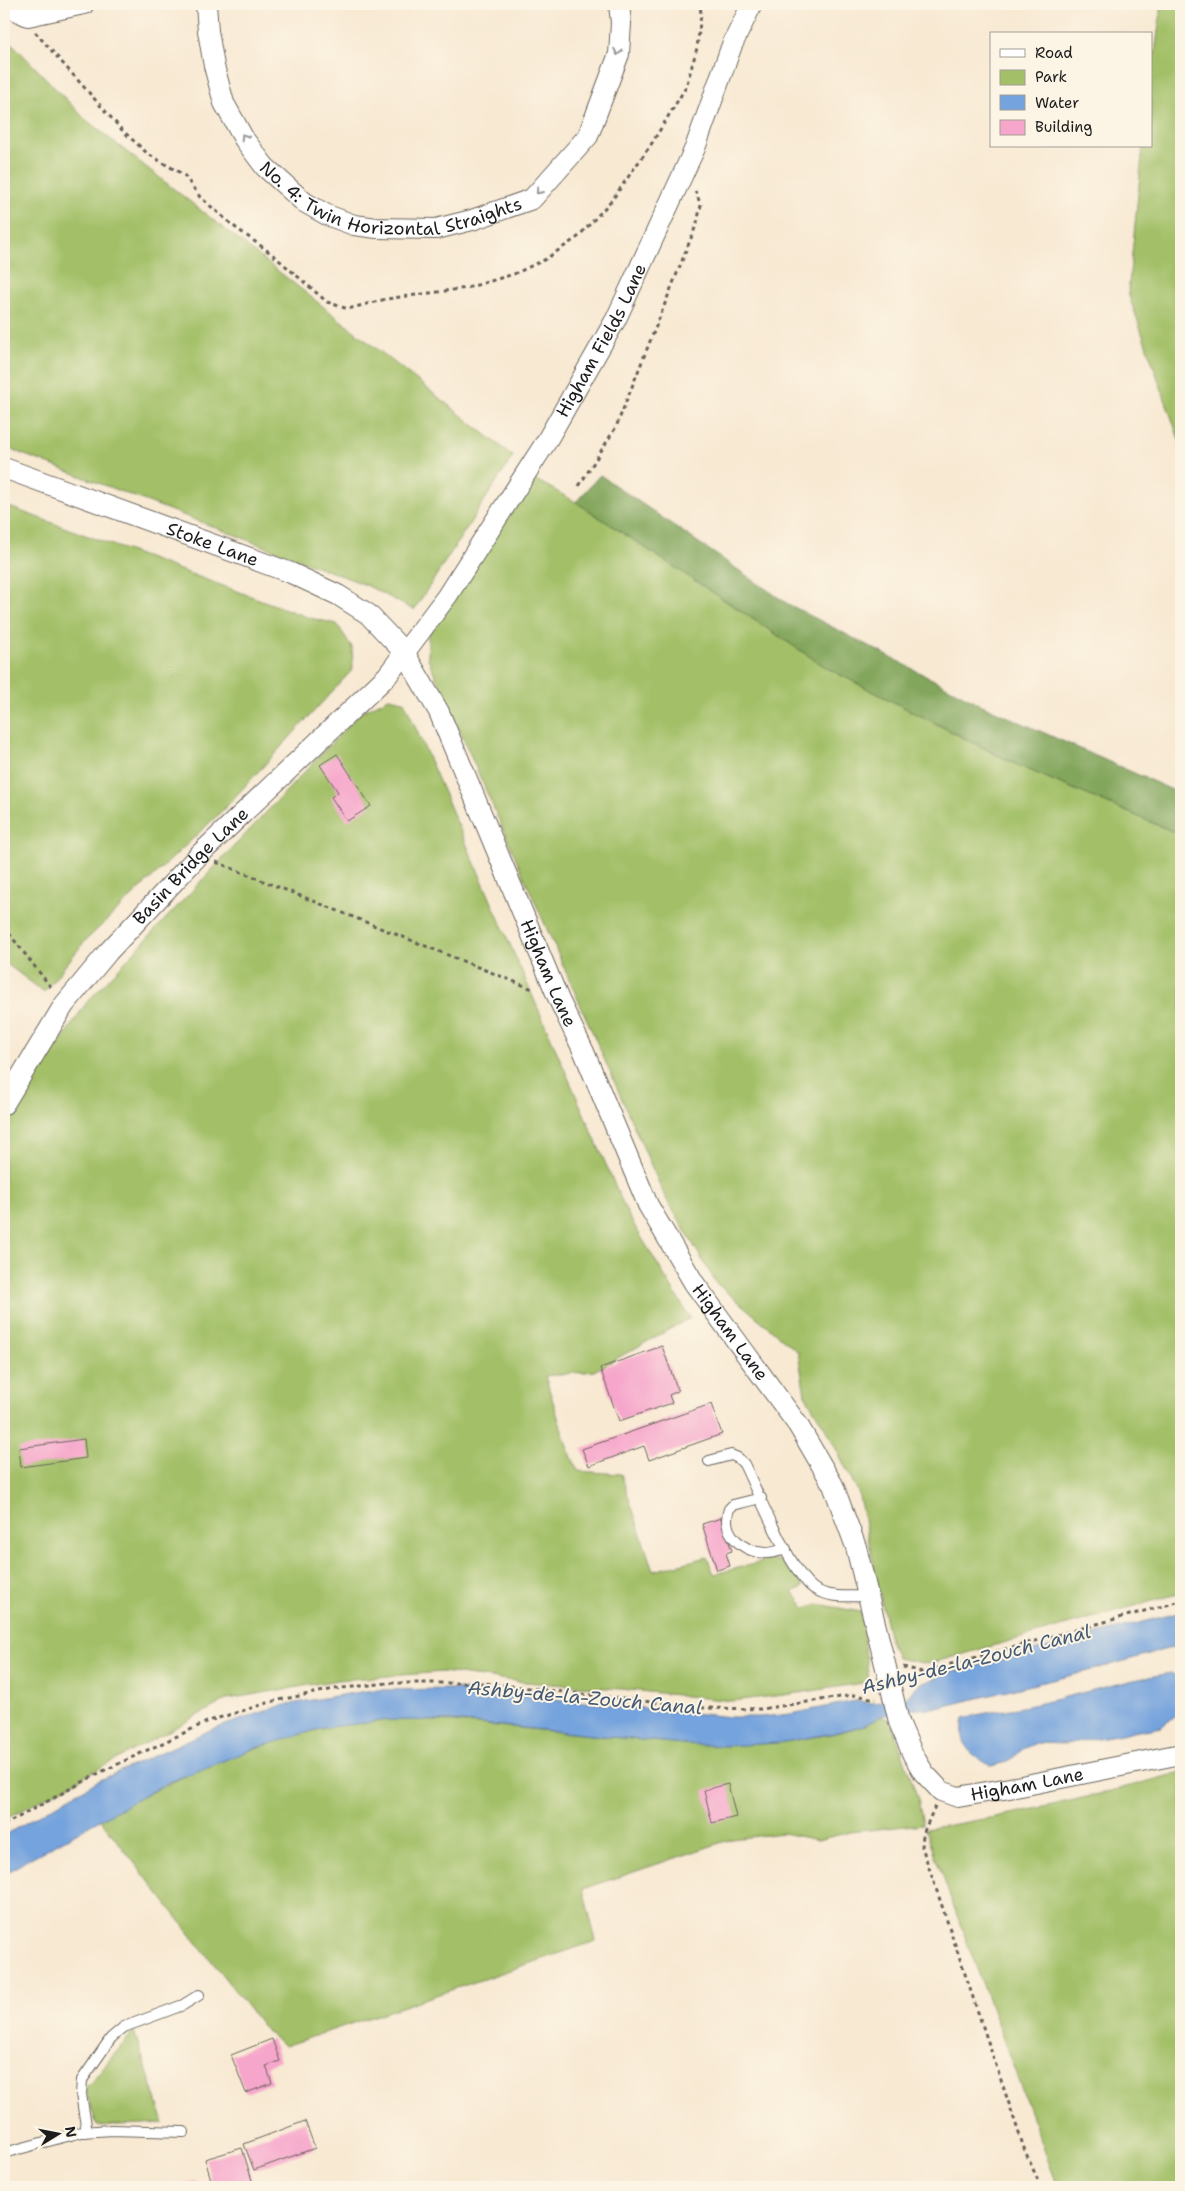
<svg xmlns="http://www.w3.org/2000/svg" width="1185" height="2191" viewBox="0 0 1185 2191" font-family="'Shantell Sans',sans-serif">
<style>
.green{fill:#a3c068;stroke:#606e42}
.forest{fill:#82a65c;stroke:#4f613c}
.water{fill:#74a3dd;stroke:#48607c}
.building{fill:#f6a5cb}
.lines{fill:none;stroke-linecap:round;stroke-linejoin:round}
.lane-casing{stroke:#69645c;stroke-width:12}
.street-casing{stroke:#69645c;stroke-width:22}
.path{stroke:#69645c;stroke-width:3;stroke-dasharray:4 4;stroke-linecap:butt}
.lane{stroke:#fff;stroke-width:10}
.street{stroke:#fff;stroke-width:20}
.street-bridge-casing{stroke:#69645c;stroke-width:22;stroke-linecap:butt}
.street-bridge{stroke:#fff;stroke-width:20}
.oneway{stroke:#999}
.labels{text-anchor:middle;stroke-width:4;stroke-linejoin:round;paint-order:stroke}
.street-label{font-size:18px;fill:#1c1c1c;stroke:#fcf5e5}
.water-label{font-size:19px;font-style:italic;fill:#445973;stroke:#fcf5e5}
</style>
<rect width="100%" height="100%" fill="#fcf5e5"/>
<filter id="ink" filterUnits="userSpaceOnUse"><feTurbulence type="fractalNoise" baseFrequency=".02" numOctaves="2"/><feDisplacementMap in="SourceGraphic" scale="10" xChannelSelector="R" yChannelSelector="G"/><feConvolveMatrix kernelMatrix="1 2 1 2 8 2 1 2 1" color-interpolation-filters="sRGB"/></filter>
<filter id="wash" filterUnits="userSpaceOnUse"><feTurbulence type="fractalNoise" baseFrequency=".0096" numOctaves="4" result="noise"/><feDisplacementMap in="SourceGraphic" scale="20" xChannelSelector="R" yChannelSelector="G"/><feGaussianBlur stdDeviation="1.12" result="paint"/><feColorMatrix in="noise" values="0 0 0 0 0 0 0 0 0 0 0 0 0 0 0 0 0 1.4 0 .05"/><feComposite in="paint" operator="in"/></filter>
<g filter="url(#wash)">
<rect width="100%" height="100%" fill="#f8e9d3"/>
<path class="green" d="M 1162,4 L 1181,4 L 1181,445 L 1128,293 L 1143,146 L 1151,146 L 1151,80 Z
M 4,35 L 85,119 L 513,456 L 414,610 L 366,585 L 4,447 Z
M 536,480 L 576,502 L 827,668 L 1015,764 L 1181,835 L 1181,1593 L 928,1664 L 897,1658 L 890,1641 L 858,1492 L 826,1429 L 805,1395 L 798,1352 L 716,1283 L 665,1197 L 428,659 L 428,635 L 441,610 Z
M 4,505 L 310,618 L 337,624 L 352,647 L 353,669 L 222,811 L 85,941 L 44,992 L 4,962 Z
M 389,698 L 404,701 L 628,1215 L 690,1318 L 594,1371 L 545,1376 L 567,1446 L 578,1471 L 621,1474 L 653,1571 L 707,1557 L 714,1574 L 774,1559 L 790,1566 L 803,1587 L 793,1592 L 805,1608 L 818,1604 L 861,1612 L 869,1682 L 792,1694 L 732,1701 L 621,1689 L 524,1682 L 442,1672 L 338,1680 L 228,1699 L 4,1820 L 4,1125 L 87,1002 L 361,712 Z
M 881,1716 L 891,1721 L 918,1799 L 923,1824 L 850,1832 L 818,1840 L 783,1833 L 732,1839 L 583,1889 L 596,1941 L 285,2046 L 268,2033 L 100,1819 C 185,1773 290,1723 388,1720 C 432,1719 475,1724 518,1728 C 559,1732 601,1736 642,1740 C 698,1745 752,1748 808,1738 C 833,1734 858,1730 881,1716 Z
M 1181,1772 L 1181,2187 L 1058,2187 L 925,1829 C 1012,1816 1097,1796 1181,1772 Z
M 134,2031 L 164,2123 L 97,2126 L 85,2089 Z"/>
<path class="forest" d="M 600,475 L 788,604 L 984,706 L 1181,794 L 1181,835 L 1015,764 L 827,668 L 576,502 Z"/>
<path class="water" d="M 1181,1612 L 1181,1645 L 1085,1672 L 941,1707 L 907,1710 L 881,1716 L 865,1725 L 835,1733 L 779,1743 L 725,1746 L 682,1744 L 452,1721 L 389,1720 L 323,1728 L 256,1748 L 167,1783 L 27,1860 L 4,1875 L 4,1836 L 15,1829 L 96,1782 L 208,1731 L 280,1706 L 323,1698 L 373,1690 L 458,1689 L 731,1717 L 761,1717 L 791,1714 L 855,1701 L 874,1703 L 907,1697 L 918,1685 L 945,1674 Z
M 1171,1673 L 1179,1678 L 1181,1684 L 1181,1707 L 1174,1717 L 1161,1727 L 1065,1744 L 1036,1743 L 1023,1749 L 1008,1762 L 991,1766 C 968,1752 959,1747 964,1718 C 982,1713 999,1711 1017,1708 C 1069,1698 1119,1681 1171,1673 Z"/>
<g id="blocks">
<path class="building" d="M 337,754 L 371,806 L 347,821 L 331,797 L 338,792 L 320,765 Z
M 662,1346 L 678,1391 L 669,1395 L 672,1403 L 619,1421 L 600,1368 Z
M 711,1404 L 722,1434 L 649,1460 L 644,1446 L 589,1466 L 582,1449 Z
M 84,1439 L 86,1458 L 21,1467 L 19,1448 Z
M 721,1518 L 732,1551 L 726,1553 L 730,1566 L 717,1570 L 702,1524 Z
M 728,1784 L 736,1817 L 712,1823 L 704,1790 Z
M 272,2039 L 280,2061 L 266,2066 L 272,2083 L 246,2093 L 231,2055 Z
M 305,2121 L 315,2148 L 254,2170 L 244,2144 Z
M 242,2148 L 254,2187 L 213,2187 L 205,2159 Z
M 196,2181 L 198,2187 L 175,2187 Z"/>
</g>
</g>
<g filter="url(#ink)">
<use href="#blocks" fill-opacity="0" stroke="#69645c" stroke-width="1"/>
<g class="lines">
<defs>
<path id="lane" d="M 709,1461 L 731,1455 L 738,1458 L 744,1464 C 758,1493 790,1571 813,1588 C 828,1599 852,1596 870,1596
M 761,1498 L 733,1505 L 729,1509 C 720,1533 743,1552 766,1553 C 773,1553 779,1551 786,1549
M 87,2132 L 81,2094 L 82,2080 L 111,2038 L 124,2027 L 183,2005 L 199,1995
M 4,2153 L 82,2132 L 112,2130 L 184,2132"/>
<g id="street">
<path d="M 8,4 L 15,10 L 28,16 L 84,4"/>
<path id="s1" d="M 206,4 L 208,31 L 214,66 L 224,103 L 244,139 L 265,167 L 304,202 L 327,215 L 354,225 L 377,228 L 436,229 L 472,220 L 532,199 L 588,136 L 619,54 L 621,23 L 619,4"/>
<path id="s2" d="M 4,468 L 291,573 L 338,595 L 368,614 L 404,652 L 439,712 L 559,1000 L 584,1052 L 648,1205 L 694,1283 L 798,1425 L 833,1485 L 856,1547 L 890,1684"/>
<path id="s3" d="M 4,1104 L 64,1005 L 108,952 L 199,855 L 387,676 L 447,596 L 546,442 L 616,319 L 695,148 L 732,45 L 752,4"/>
<path id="s4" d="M 899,1722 L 913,1755 L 924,1773 L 941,1791 L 958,1797 L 1021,1786 L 1181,1754"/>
</g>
</defs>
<use href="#lane" class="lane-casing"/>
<use href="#street" class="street-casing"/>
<path class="path" d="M 35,32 L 122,130 L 148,154 L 184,175 L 200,197 L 236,228 L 272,254 L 327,302 L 348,309 L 386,299 L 467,288 L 514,274 L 544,260 L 578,237 L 612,200 L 652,143 L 686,87 L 697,48 L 701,14 L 700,4
M 579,486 L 616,427 L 697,223 L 701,205 L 695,191
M 216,862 L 535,990
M 4,927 L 53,990
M 903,1667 L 922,1672 L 1181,1601
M 909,1686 L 922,1672
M 935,1806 L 923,1834 L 922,1847 L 1025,2151 L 1041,2187
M 4,1825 L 99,1773 L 209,1721 L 274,1701 L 334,1689 L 388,1683 L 485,1683 L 705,1708 L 761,1709 L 854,1695 L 876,1699"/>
<use href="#lane" class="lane"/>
<use href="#street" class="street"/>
<defs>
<path id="street-bridge" d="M 890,1684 L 899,1722"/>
</defs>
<use href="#street-bridge" class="street-bridge-casing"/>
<use href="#street-bridge" class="street-bridge"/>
</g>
<defs><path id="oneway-chevron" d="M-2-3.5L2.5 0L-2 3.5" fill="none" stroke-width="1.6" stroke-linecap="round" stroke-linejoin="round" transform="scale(1.25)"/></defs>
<g class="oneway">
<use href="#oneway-chevron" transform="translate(618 52) rotate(101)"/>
<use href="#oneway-chevron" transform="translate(244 137) rotate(-122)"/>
<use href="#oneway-chevron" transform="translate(539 191) rotate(132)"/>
</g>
</g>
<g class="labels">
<g class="street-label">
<text dy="6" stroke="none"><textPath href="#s1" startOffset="315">No. 4: Twin Horizontal Straights</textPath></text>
<text dy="6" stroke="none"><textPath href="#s3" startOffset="976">Higham Fields Lane</textPath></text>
<text dy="6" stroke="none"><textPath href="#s2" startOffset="222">Stoke Lane</textPath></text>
<text dy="6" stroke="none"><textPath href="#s3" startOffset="304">Basin Bridge Lane</textPath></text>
<text dy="6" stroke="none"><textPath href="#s2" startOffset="798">Higham Lane</textPath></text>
<text dy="6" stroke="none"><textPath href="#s2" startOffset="1202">Higham Lane</textPath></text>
<text dy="6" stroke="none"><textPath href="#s4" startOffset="170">Higham Lane</textPath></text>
</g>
<g class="water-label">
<text transform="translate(976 1659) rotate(-14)" y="7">Ashby-de-la-Zouch Canal</text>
<text transform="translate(585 1697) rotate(5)" y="7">Ashby-de-la-Zouch Canal</text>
</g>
</g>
<rect width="1185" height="2191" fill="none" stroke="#fcf5e5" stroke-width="20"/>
<rect x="990" y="32" width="162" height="115" fill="#fcf5e5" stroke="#a29e95"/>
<rect x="1000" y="49" width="25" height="8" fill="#ffffff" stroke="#a29e95"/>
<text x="1035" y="58" font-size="15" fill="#1c1c1c">Road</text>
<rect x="1000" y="70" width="25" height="15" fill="#a3c068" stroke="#a29e95"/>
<text x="1035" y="82" font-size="15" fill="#1c1c1c">Park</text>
<rect x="1000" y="95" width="25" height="15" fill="#74a3dd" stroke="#a29e95"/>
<text x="1035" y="108" font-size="15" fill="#1c1c1c">Water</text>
<rect x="1000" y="120" width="25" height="15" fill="#f6a5cb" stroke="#a29e95"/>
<text x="1035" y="132" font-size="15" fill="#1c1c1c">Building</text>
<g transform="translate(58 2134) rotate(80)" stroke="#fcf5e5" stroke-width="4" paint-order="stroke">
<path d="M0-4L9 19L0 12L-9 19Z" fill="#1c1c1c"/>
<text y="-8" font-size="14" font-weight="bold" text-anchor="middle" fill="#1c1c1c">N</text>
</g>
</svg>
